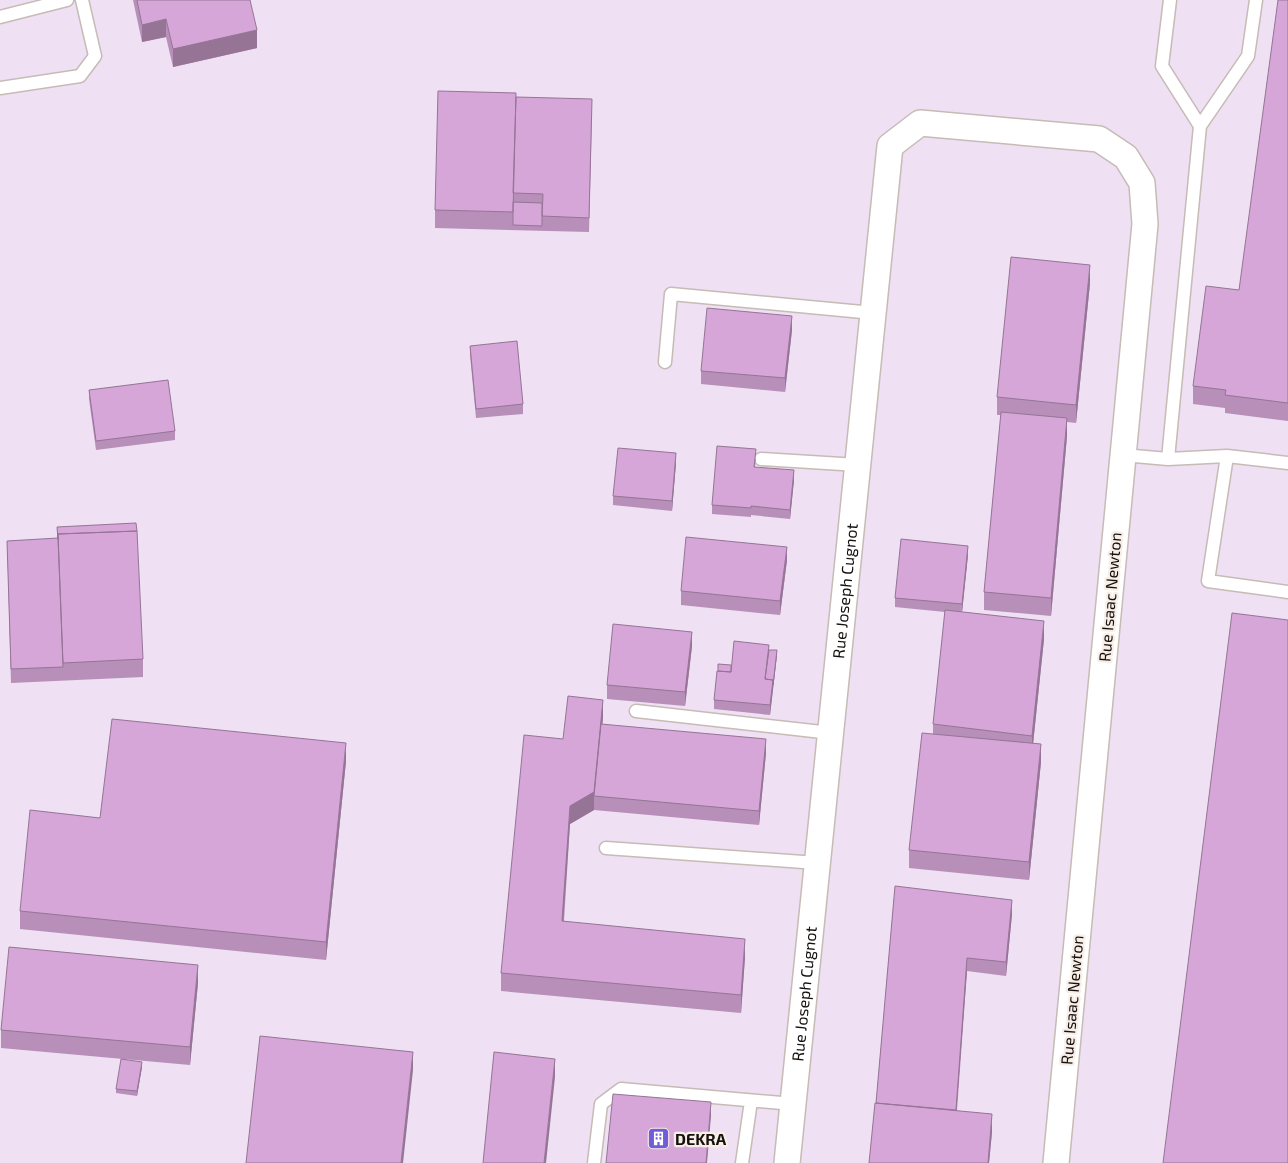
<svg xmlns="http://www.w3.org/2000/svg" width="1288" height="1163" viewBox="0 0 1288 1163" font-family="'Exo 2',sans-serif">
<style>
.industrial{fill:#efe0f3}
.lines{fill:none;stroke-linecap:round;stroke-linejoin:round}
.lane-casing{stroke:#c6bbb5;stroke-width:15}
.street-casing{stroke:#c6bbb5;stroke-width:28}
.lane{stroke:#fff;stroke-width:12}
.street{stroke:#fff;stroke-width:25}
.wall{fill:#b78fb9}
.shaded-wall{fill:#957496}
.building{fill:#d5a6d7;stroke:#957496}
.labels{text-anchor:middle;stroke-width:4.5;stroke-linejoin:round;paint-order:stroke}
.street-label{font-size:16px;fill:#13100e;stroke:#f8eee7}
.poi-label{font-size:16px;font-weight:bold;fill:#13100e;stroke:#f8eee7;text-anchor:start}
</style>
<rect width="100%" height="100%" fill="#f8eee7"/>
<path class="industrial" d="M 0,0 L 1288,0 L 1288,1163 L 0,1163 Z"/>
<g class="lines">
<defs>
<path id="lane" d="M 0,17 L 67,0
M 0,88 L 80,76 L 95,56 L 82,0
M 1200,126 L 1248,56 L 1256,0
M 665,362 L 671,294 L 873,313
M 1123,455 L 1168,459 L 1200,126 L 1162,66 L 1170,0
M 1227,456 L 1208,581 L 1288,592
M 761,459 L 858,465
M 1168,459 L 1227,456 L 1288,463
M 636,711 L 831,733
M 606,848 L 817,863
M 594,1163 L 601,1104 L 621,1089 L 793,1104
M 742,1163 L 751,1101"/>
<g id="street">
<path id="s1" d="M 787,1163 L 890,146 L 920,123 L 1099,139 L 1126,157 L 1142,183 L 1145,224 L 1056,1163"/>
</g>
</defs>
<use href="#lane" class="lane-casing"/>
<use href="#street" class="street-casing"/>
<use href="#lane" class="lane"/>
<use href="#street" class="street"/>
</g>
<path class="wall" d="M 133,0 L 250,0 L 257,48 L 173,67 L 166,37 L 142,42 Z
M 1288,0 L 1288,421 L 1225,413 L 1225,408 L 1193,404 L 1193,386 L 1239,290 Z
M 516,97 L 592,113 L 589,232 L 435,228 L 435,210 Z
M 1090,283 L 1076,423 L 1067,422 L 1067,436 L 1051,616 L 984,610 L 984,592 L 1001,415 L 997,415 L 997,397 Z
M 792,330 L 785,392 L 701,384 L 701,371 Z
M 470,346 L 523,404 L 523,414 L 476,418 L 470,355 Z
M 89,390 L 175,431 L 175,440 L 96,450 L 89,399 Z
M 756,458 L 755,467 L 794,480 L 790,519 L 751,515 L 751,517 L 712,514 L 712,505 Z
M 676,463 L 672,511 L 613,505 L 613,496 Z
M 57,527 L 143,659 L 143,677 L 11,683 L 7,541 L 57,539 Z
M 968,555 L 962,612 L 1044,639 L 1033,744 L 1041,762 L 1029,880 L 909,868 L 909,850 L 933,734 L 933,724 L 945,612 L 895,607 L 895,598 Z
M 787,560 L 780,615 L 681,605 L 681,591 Z
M 692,646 L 685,706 L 607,699 L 607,685 Z
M 769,650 L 777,655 L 770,715 L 714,709 L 714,700 L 718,671 Z
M 603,718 L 602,724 L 766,753 L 759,825 L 594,810 L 570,824 L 564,921 L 745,957 L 741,1013 L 501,991 L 501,973 L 563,739 Z
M 346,761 L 326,960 L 20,929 L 20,911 L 100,818 Z
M 895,886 L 1012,914 L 1006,976 L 967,971 L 957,1111 L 992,1132 L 989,1163 L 869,1163 L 876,1103 Z
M 198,983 L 190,1065 L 1,1048 L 1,1030 Z
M 142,1067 L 137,1096 L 116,1093 L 116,1089 Z"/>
<path class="shaded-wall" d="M 166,19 L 166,37 L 142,42 L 142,25 Z
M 257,30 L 257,48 L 173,67 L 173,49 Z
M 1090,265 L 1090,283 L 1076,423 L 1076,405 Z
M 792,316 L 792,330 L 785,392 L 785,378 Z
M 1067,418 L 1067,436 L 1051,616 L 1051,598 Z
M 676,453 L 676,463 L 672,511 L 672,501 Z
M 794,470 L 794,480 L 790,519 L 790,510 Z
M 968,546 L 968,555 L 962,613 L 962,604 Z
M 787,547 L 787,560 L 780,615 L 780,601 Z
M 1044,621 L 1044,639 L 1032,754 L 1032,736 Z
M 692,632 L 692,646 L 685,706 L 685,692 Z
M 777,650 L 777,655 L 770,715 L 770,705 Z
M 603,700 L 603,718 L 596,796 L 594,796 L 594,810 L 570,824 L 562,939 L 562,921 L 570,806 Z
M 766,739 L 766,753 L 759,825 L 759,811 Z
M 346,743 L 346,761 L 326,960 L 326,942 Z
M 1041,744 L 1041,762 L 1029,880 L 1029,862 Z
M 1012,900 L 1012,914 L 1006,976 L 1006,962 Z
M 745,939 L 745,957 L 741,1013 L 741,995 Z
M 967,958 L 967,971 L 955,1128 L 955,1115 Z
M 198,965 L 198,983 L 190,1065 L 190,1047 Z
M 413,1052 L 413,1070 L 403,1163 L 401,1163 Z
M 555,1059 L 555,1077 L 546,1163 L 544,1163 Z
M 142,1062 L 142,1067 L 137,1096 L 137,1091 Z
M 711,1102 L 711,1116 L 707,1163 L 706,1163 Z
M 992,1114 L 992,1132 L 989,1163 L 988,1163 Z"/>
<path class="building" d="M 137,0 L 250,0 L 257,30 L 173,49 L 166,19 L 142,25 Z
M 1278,0 L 1288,0 L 1288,403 L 1225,395 L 1226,390 L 1193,386 L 1206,286 L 1239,290 Z
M 438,91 L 516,93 L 513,212 L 435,210 Z
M 516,97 L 592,99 L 589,218 L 542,216 L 543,194 L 513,193 Z
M 513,202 L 542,203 L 542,226 L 513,225 Z
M 1011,257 L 1090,265 L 1076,405 L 997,397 Z
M 707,308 L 792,316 L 785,378 L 701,371 Z
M 517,341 L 523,404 L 476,409 L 470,346 Z
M 168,380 L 175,431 L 96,441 L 89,390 Z
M 1001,412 L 1067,418 L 1051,598 L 984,592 Z
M 717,446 L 756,449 L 754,467 L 794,470 L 790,510 L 751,506 L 751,508 L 712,505 Z
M 618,448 L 676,453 L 672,501 L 613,496 Z
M 136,523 L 137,531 L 58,534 L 58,539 L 57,527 Z
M 137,531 L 143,659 L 63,663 L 58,534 Z
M 686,537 L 787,547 L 780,601 L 681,591 Z
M 58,538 L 63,667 L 11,669 L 7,541 Z
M 901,539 L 968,546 L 962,604 L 895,598 Z
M 945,610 L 1044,621 L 1032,736 L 933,724 Z
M 1232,613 L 1288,620 L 1288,1163 L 1163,1163 Z
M 613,624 L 692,632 L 685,692 L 607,685 Z
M 734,641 L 769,645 L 765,679 L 773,680 L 770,705 L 714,700 L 717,671 L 731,672 Z
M 769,650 L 777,650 L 773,685 L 773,680 L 765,679 Z
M 718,664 L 731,665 L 731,672 L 718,671 Z
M 568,696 L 603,700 L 594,792 L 570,806 L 562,921 L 745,939 L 741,995 L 501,973 L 524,735 L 563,739 Z
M 112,719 L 346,743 L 326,942 L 20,911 L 30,810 L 100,818 Z
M 601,724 L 766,739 L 759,811 L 594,796 Z
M 922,733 L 1041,744 L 1029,862 L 909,850 Z
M 895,886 L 1012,900 L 1006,962 L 967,958 L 956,1110 L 876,1103 Z
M 9,947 L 198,965 L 190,1047 L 1,1030 Z
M 260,1036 L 413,1052 L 401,1163 L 246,1163 Z
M 494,1052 L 555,1059 L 544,1163 L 483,1163 Z
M 121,1059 L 142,1062 L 137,1091 L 116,1089 Z
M 613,1094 L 711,1102 L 706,1163 L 606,1163 Z
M 875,1103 L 992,1114 L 988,1163 L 869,1163 Z"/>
<defs>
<symbol id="building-square" viewBox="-11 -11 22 22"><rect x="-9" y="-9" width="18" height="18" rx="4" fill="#725dd8" stroke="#f8eee7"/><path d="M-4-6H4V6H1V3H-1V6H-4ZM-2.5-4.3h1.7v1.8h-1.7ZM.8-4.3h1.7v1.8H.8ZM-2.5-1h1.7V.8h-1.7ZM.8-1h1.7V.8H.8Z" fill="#fff"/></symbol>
</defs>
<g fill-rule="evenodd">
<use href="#building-square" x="646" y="1126" width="25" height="25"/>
</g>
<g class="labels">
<g class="street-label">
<text dy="6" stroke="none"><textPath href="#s1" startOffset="575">Rue Joseph Cugnot</textPath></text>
<text transform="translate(1110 597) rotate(-85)" y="6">Rue Isaac Newton</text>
<text dy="6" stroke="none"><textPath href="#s1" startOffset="170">Rue Joseph Cugnot</textPath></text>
<text transform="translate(1072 1000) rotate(-85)" y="6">Rue Isaac Newton</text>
</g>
<g class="poi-label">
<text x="675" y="1145">DEKRA</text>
</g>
</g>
</svg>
